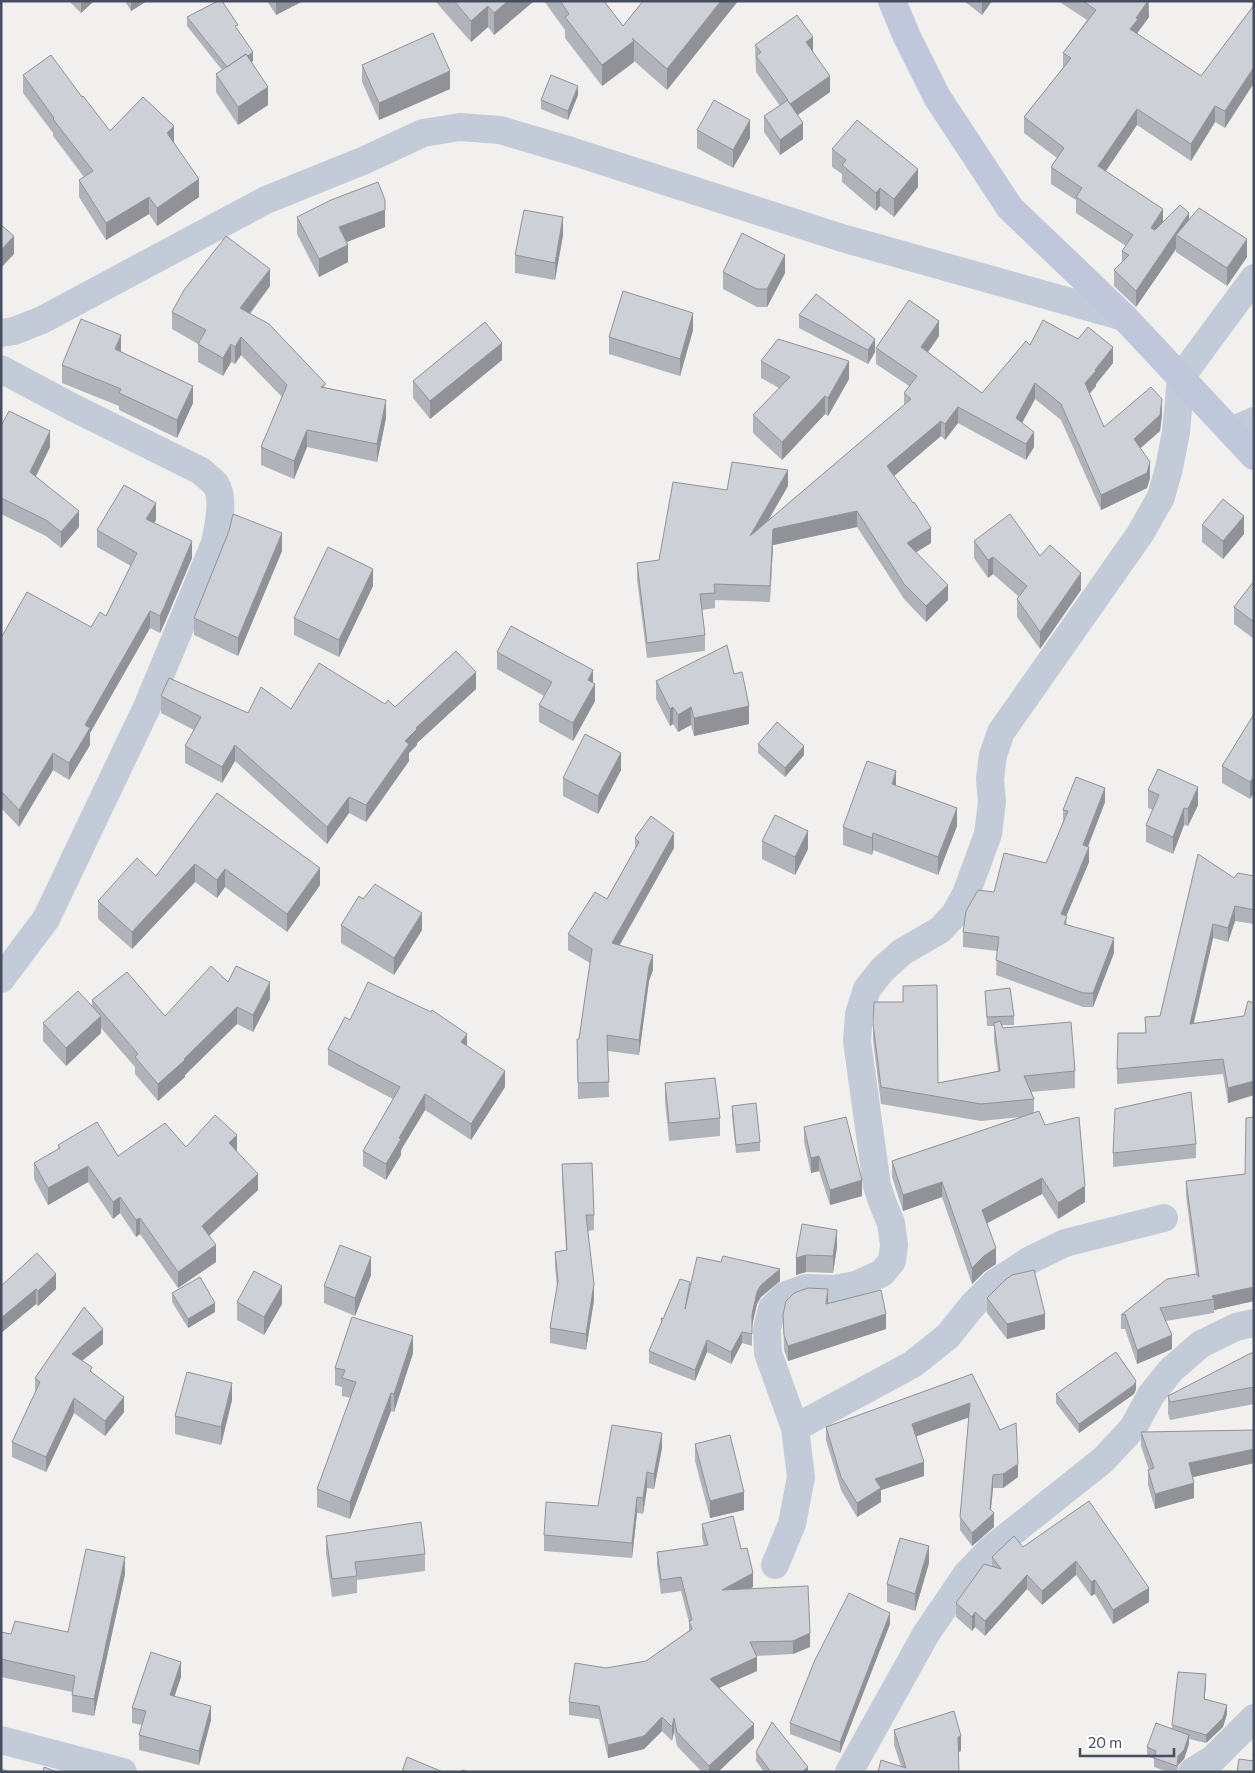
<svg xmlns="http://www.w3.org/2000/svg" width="1255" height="1773" viewBox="0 0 1255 1773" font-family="Commissioner,sans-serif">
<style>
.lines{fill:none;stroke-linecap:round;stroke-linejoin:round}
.street{stroke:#c4cbd8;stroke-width:28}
.secondary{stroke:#c0c7db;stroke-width:28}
.wall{fill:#b1b3ba}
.shaded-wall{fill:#909297}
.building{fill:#ced0d8;stroke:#909297}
</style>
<rect width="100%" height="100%" fill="#f2f0ef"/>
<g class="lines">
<path class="street" d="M 1,333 L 14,331 L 42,320 L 266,200 L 365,160 L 423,133 L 460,127 L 500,130 L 571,151 L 842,238 L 1124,317
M 1,369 L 74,408 L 201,471 C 206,476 212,480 216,485 C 225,499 218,528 215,543 L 147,707 L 46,919 L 1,979
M 1231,431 L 1254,421
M 795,1428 L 913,1364 L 948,1336 L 972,1306 L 995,1283 L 1030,1260 L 1065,1243 L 1164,1218
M 775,1565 L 792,1524 L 801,1477 L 795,1428 L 768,1353 L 767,1329 L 772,1308 L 786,1295 L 806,1288 L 834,1289 L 856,1285 L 882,1273 L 892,1261 L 894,1245 L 891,1223 L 883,1204 L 877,1186 L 857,1041 L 859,1014 L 867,989 L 882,970 L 902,952 L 940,930 L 955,914 L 966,894 L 988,834 L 992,802 L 990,779 L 993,755 L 1001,732 L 1140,534 L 1161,497 L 1169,468 L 1176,432 L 1181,377 L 1254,278
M 1,1740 L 123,1772
M 849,1772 L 926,1634 L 966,1575 L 990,1550 L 1103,1460 L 1133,1428 L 1151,1395 L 1171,1370 L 1201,1344 L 1236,1327 L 1254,1323
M 1192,1772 L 1213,1759 L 1254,1718"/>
<path class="secondary" d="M 892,1 L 907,37 L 937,97 L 1010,208 L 1124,317 L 1254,456"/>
</g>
<path class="wall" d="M 69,1 L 94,1 L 81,13 Z
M 125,1 L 147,1 L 131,11 Z
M 267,1 L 303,1 L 276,15 Z
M 435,1 L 534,1 L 494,35 L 488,27 L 471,42 Z
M 544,1 L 604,1 L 623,26 L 643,1 L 738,1 L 667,90 L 634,61 L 634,62 L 602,86 L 565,38 L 565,30 Z
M 964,1 L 992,1 L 982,15 Z
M 1058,1 L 1149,1 L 1149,17 L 1138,32 L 1138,34 L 1201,76 L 1254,5 L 1225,128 L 1215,122 L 1191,161 L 1137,125 L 1106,171 L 1163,222 L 1189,219 L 1247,257 L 1227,286 L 1176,252 L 1176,249 L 1136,307 L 1114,286 L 1114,270 L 1122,262 L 1122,251 L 1126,246 L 1076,213 L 1076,200 L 1051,184 L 1051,167 L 1057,158 L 1024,133 L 1024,117 L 1063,68 L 1063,53 L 1087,20 Z
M 187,17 L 238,30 L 253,61 L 252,62 L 268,105 L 238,125 L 216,92 L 216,74 L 222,70 L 187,26 Z
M 755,45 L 813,52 L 830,92 L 798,115 L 803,139 L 780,155 L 764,132 L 764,116 L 780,106 L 756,72 Z
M 362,65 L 450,89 L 379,120 L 362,82 Z
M 23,75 L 82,97 L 110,131 L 174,142 L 199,197 L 157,226 L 149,214 L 106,240 L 79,197 L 79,180 L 84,177 L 53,136 L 53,133 L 23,93 Z
M 578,95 L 568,120 L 541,109 L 541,100 Z
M 697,130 L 750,138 L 733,168 L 697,148 Z
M 832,149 L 918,187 L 894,217 L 880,206 L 876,211 L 842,182 L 842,174 L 832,167 Z
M 297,217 L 385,227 L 347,242 L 348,262 L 319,277 L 297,234 Z
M 563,235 L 555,280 L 515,273 L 515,255 Z
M 723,272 L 785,273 L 767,307 L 757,307 L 723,289 Z
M 270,286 L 250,314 L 326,388 L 386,418 L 377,462 L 307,447 L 294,479 L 261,465 L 261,447 L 282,397 L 241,355 L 235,364 L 231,362 L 223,376 L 198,362 L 198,344 L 172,329 L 172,312 Z
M 799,315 L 875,352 L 868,364 L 799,328 Z
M 693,330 L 680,376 L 609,354 L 609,337 Z
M 939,336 L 928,352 L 982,393 L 1030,345 L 1113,363 L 1096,384 L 1096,386 L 1089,394 L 1104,427 L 1162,415 L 1160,431 L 1140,448 L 1150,478 L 1147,488 L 1101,510 L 1061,420 L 1035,399 L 1022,423 L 1034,447 L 1026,460 L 958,423 L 945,440 L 941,436 L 894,476 L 931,543 L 916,552 L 948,600 L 926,622 L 904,599 L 857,527 L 773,545 L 770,602 L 715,600 L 715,608 L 702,610 L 705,635 L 705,651 L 647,658 L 637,579 L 637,563 L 659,560 L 727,490 L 788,486 L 768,521 L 904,405 L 904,393 L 909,386 L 876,364 L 876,348 Z
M 121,352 L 193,403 L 177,438 L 119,410 L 119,406 L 62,383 L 62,365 Z
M 502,360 L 430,419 L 413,398 L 413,381 Z
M 761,361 L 849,379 L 828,416 L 825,414 L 782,460 L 753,433 L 753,415 L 779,388 L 761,378 Z
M 1,426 L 50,447 L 36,476 L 79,527 L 61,548 L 46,536 L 1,514 Z
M 156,520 L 154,523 L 192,558 L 165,622 L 160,633 L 150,628 L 90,733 L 90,745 L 69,780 L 53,770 L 19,827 L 1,808 L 1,638 L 91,627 L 106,616 L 131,566 L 97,547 L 97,530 Z
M 1202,525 L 1244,534 L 1223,559 L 1202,542 Z
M 229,531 L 282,551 L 238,656 L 194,635 L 194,618 Z
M 974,541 L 1040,556 L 1081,590 L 1040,649 L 1017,617 L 1017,599 L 1019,597 L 993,574 L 988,578 L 974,558 Z
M 1254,581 L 1254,639 L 1234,624 L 1234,607 Z
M 373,586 L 339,657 L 294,635 L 294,618 Z
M 497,652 L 593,683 L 595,701 L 573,741 L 539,722 L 539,705 L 544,696 L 497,669 Z
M 734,674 L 749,724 L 694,736 L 691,725 L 678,732 L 673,724 L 670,726 L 656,699 L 656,681 Z
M 476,689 L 417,743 L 417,745 L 409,753 L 409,761 L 366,822 L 349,813 L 327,844 L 235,761 L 222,783 L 185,763 L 185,746 L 194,730 L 161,713 L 161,696 L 248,713 L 291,709 L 385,704 L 395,707 Z
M 1254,714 L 1250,799 L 1222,783 L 1222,766 Z
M 758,744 L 804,755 L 785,777 L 758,753 Z
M 621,770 L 598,814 L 563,796 L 563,778 Z
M 896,786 L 957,826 L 938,875 L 873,850 L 872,855 L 843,845 L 843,827 Z
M 1148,790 L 1198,805 L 1188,826 L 1184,825 L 1173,854 L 1146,842 L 1146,825 L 1153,810 L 1148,808 Z
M 217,793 L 320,885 L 287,932 L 225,887 L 217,898 L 195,882 L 132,949 L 98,919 L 98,901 L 156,876 Z
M 1105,802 L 1088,847 L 1089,862 L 1066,916 L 1067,925 L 1114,953 L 1093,1007 L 1083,1007 L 996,975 L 997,951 L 963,947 L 963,932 L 994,892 L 1046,863 L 1063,822 L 1063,810 Z
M 635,838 L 674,848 L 620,945 L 653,970 L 649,981 L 639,1055 L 608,1051 L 609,1097 L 578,1099 L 577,1039 L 579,1039 L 590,963 L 568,950 L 568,934 L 607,899 L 635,849 Z
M 762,841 L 808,849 L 795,875 L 762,859 Z
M 1254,876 L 1254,924 L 1235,921 L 1228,942 L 1213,938 L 1194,1023 L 1244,1016 L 1254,1003 L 1254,1095 L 1228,1103 L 1223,1074 L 1117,1084 L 1117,1069 L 1145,1033 L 1145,1017 L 1160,1016 L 1234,878 Z
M 363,899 L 422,930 L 394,975 L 341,943 L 341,925 Z
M 228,982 L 270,999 L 253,1032 L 237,1024 L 185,1075 L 185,1077 L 158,1101 L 135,1074 L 135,1067 L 101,1028 L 101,1033 L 66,1066 L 43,1041 L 43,1023 L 92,1007 L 92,1000 L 165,1016 Z
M 985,991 L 1014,1016 L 1014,1025 L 1002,1025 L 1003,1028 L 1075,1071 L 1075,1088 L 1031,1092 L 1034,1099 L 1034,1113 L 1045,1125 L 1085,1202 L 1058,1219 L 1042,1194 L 987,1223 L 996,1264 L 984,1272 L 972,1284 L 942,1197 L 903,1211 L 892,1177 L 892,1161 L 1021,1117 L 981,1121 L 881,1104 L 873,1040 L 873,1024 L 938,1083 L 998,1071 L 994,1040 L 994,1026 L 987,1026 Z
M 350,1020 L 467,1046 L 505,1087 L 471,1140 L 425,1110 L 401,1150 L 401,1155 L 386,1180 L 363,1166 L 363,1151 L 393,1099 L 328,1065 L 328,1049 Z
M 665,1083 L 720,1118 L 720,1136 L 669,1141 L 665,1101 Z
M 732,1106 L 760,1142 L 760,1151 L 736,1153 L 732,1115 Z
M 804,1127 L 862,1196 L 830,1205 L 819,1171 L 811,1173 L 804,1142 Z
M 1196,1144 L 1196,1158 L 1113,1167 L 1113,1153 Z
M 58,1145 L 118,1156 L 186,1147 L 237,1151 L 258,1190 L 209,1236 L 216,1262 L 178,1288 L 140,1234 L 136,1237 L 120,1213 L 113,1219 L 88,1182 L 48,1205 L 34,1179 L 34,1163 L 58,1149 Z
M 562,1164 L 594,1215 L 594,1230 L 588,1231 L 594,1300 L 586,1350 L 550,1343 L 550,1328 L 557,1287 L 555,1267 L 555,1252 L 566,1250 L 562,1180 Z
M 1186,1181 L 1254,1301 L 1214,1310 L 1214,1313 L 1166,1321 L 1172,1349 L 1137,1364 L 1125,1329 L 1121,1329 L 1121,1315 L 1196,1274 L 1186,1195 Z
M 837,1247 L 833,1273 L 806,1272 L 796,1275 L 796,1258 Z
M 371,1275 L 355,1316 L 324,1303 L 324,1286 Z
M 780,1281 L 761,1297 L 757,1304 L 752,1325 L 752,1346 L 742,1343 L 731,1364 L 707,1352 L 695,1381 L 649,1363 L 649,1351 L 661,1324 L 661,1318 L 663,1319 L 690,1288 Z
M 1,1286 L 56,1289 L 38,1306 L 36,1304 L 1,1333 Z
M 172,1293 L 215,1312 L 188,1328 L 172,1302 Z
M 987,1298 L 1045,1329 L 1007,1339 L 987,1313 Z
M 237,1302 L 282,1304 L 264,1335 L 237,1320 Z
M 828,1303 L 886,1329 L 788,1361 L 784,1350 L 783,1315 Z
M 103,1344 L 82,1360 L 124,1412 L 105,1436 L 74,1413 L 46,1472 L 12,1457 L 12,1442 L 35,1393 L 35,1378 Z
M 413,1353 L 394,1412 L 391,1411 L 350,1519 L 317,1507 L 317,1489 L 351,1398 L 342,1396 L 342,1387 L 335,1385 L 335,1368 Z
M 1254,1353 L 1254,1404 L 1170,1420 L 1168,1414 L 1168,1396 Z
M 972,1374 L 1018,1477 L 1003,1488 L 993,1488 L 991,1510 L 994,1527 L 972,1546 L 960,1530 L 960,1517 L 969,1417 L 916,1436 L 924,1476 L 881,1490 L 881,1502 L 857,1517 L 841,1490 L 826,1440 L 826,1427 Z
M 1136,1389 L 1134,1394 L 1079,1433 L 1056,1403 L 1056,1394 Z
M 232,1400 L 221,1445 L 175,1434 L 175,1416 Z
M 1141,1432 L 1254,1463 L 1193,1477 L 1194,1498 L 1155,1509 L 1148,1485 L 1148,1470 L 1149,1470 L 1141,1446 Z
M 695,1444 L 744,1510 L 710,1518 L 695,1461 Z
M 662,1448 L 654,1489 L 647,1488 L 643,1514 L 637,1513 L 632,1558 L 544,1551 L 544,1535 L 598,1506 Z
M 1089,1501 L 1149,1602 L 1113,1624 L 1095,1594 L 1091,1596 L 1076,1575 L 1042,1605 L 1027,1589 L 985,1636 L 975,1627 L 972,1631 L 956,1617 L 956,1603 L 992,1566 L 992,1557 L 1023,1547 Z
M 702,1524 L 741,1549 L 753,1587 L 750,1588 L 810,1647 L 793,1654 L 756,1656 L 757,1671 L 719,1688 L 754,1738 L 718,1772 L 702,1772 L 677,1746 L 674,1731 L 672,1741 L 662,1731 L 644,1749 L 608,1758 L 599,1719 L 569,1715 L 569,1702 L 646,1661 L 689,1631 L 689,1622 L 681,1591 L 661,1594 L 657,1565 L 657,1552 L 704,1546 L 702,1537 Z
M 326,1536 L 425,1554 L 425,1571 L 357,1580 L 357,1593 L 332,1597 L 326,1553 Z
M 929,1563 L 915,1611 L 887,1602 L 887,1584 Z
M 125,1574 L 94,1716 L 72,1712 L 72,1692 L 1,1677 L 1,1632 L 11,1634 L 68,1632 Z
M 890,1624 L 840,1753 L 790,1734 L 790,1723 Z
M 181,1677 L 174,1696 L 211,1720 L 199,1765 L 139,1750 L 139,1735 L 142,1725 L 132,1723 L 132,1708 Z
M 1206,1683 L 1204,1700 L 1227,1714 L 1223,1727 L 1206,1743 L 1189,1739 L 1189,1744 L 1184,1759 L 1178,1765 L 1177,1772 L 1168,1772 L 1154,1767 L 1154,1759 L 1147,1756 L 1147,1747 L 1172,1729 L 1172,1725 Z
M 894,1730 L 961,1751 L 959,1752 L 959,1772 L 878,1772 L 901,1766 L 894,1745 Z
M 756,1752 L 808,1772 L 764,1772 L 756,1761 Z"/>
<path class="shaded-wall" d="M 81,1 L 94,1 L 81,13 Z
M 131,1 L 147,1 L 131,11 Z
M 276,1 L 303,1 L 276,15 Z
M 508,1 L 534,1 L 494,35 L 494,13 Z
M 721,1 L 738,1 L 667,90 L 667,69 Z
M 982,1 L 992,1 L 982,15 Z
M 1148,1 L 1149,17 L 1138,32 L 1138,36 L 1130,29 L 1136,18 Z
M 488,6 L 488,27 L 471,42 L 471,21 Z
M 813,37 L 813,53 L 806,42 Z
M 634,41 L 634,62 L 602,86 L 602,65 Z
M 253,52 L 253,61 L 229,78 L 229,69 Z
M 1254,67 L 1254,83 L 1225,128 L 1225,111 Z
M 450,71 L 450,89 L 379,120 L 379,103 Z
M 830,76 L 830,92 L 790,120 L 790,104 Z
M 578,86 L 578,95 L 568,120 L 568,111 Z
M 268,87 L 268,105 L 238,125 L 238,107 Z
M 1215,106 L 1215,122 L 1191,161 L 1191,144 Z
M 1137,109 L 1137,125 L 1098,182 L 1098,166 Z
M 750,120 L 750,138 L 733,168 L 733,150 Z
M 803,123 L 803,139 L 780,155 L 780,140 Z
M 174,126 L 174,144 L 167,133 Z
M 918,169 L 918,187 L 894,217 L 894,199 Z
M 199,179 L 199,197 L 157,226 L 157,208 Z
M 880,188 L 880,206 L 876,211 L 876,193 Z
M 149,197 L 149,214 L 106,240 L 106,223 Z
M 1163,209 L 1163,225 L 1151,244 L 1151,228 Z
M 385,210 L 385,227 L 339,245 L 339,227 Z
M 1189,213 L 1189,229 L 1176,235 L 1176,249 L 1136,307 L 1136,291 Z
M 563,217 L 563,235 L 555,280 L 555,263 Z
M 14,236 L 14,254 L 1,268 L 1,250 Z
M 1247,239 L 1247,257 L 1227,286 L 1227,268 Z
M 348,245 L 348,262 L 319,277 L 319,259 Z
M 785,255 L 785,273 L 767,307 L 767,289 Z
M 270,269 L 270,286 L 240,326 L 240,308 Z
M 693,313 L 693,330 L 680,376 L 680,359 Z
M 939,321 L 939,336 L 921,362 L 921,347 Z
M 121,335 L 121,352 L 115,349 Z
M 241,337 L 241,355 L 235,364 L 235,347 Z
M 875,339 L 875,352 L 868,364 L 868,350 Z
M 502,343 L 502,360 L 430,419 L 430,401 Z
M 231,344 L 231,362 L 223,376 L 223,358 Z
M 1113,347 L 1113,363 L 1096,384 L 1096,386 L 1085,399 L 1085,383 Z
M 849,361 L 849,379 L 828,416 L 828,398 Z
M 1035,383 L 1035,399 L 1016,434 L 1016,418 Z
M 193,386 L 193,403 L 177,438 L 177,420 Z
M 825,396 L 825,414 L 782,460 L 782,442 Z
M 1162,399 L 1162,415 L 1160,431 L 1134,454 L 1134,439 Z
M 386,400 L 386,418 L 377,462 L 377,444 Z
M 958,407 L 958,423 L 945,440 L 945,424 Z
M 941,421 L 941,436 L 887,482 L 887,466 Z
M 307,430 L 307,447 L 294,479 L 294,461 Z
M 50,431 L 50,447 L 30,488 L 30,472 Z
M 1034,432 L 1034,447 L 1026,460 L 1026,444 Z
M 1150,462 L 1150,478 L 1147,488 L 1101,510 L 1101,495 Z
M 788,470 L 788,486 L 750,551 L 750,536 Z
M 156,503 L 156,520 L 146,536 L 146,519 Z
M 79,511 L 79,527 L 61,548 L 61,532 Z
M 857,511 L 857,527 L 773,545 L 770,602 L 773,529 Z
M 1244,516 L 1244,534 L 1223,559 L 1223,541 Z
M 931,528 L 931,543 L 907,558 L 907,543 Z
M 282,533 L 282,551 L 238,656 L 238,638 Z
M 192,541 L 192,558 L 165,622 L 160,633 L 160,616 Z
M 993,557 L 993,574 L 988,578 L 988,560 Z
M 373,569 L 373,586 L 339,657 L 339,640 Z
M 1081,573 L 1081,590 L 1040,649 L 1040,632 Z
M 948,585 L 948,600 L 926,622 L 926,606 Z
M 150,611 L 150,628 L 90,733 L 90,745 L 69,780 L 69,763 L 85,725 Z
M 593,670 L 593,687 L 595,684 L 595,701 L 573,741 L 573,723 L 588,680 Z
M 476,672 L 476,689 L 417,743 L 417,745 L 409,753 L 409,761 L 366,822 L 366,805 L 405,741 L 416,728 Z
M 749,706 L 749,724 L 694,736 L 694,718 Z
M 673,707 L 673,724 L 670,726 L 670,709 Z
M 691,707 L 691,725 L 678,732 L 678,715 Z
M 235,745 L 235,761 L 222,783 L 222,767 Z
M 804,746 L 804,755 L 785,777 L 785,768 Z
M 53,753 L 53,770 L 19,827 L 19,810 Z
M 621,753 L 621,770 L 598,814 L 598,796 Z
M 896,771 L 896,789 L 892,784 Z
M 1254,776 L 1254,793 L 1250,799 L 1250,782 Z
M 1198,787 L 1198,805 L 1188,826 L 1188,809 Z
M 1105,788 L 1105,802 L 1083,859 L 1083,845 Z
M 349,797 L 349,813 L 327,844 L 327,827 Z
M 957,808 L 957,826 L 938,875 L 938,857 Z
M 1184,808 L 1184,825 L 1173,854 L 1173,837 Z
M 808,831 L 808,849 L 795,875 L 795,857 Z
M 674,833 L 674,848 L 612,958 L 612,943 Z
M 873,833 L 873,850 L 872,855 L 872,838 Z
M 1089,847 L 1089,862 L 1061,929 L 1061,914 Z
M 195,864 L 195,882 L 132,949 L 132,932 Z
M 320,868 L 320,885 L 287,932 L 287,914 Z
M 225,869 L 225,887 L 217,898 L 217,880 Z
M 1235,906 L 1235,921 L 1228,942 L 1228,928 Z
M 422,913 L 422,930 L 394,975 L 394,958 Z
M 1213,924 L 1213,938 L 1190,1038 L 1190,1024 Z
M 1114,938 L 1114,953 L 1093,1007 L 1093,993 Z
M 653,955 L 653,970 L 649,981 L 639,1055 L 639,1040 L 649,966 Z
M 270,982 L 270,999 L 253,1032 L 253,1015 Z
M 237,1007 L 237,1024 L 185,1075 L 185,1077 L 158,1101 L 158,1084 L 184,1059 Z
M 101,1016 L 101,1033 L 66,1066 L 66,1048 Z
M 467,1034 L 467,1049 L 461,1042 Z
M 505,1071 L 505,1087 L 471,1140 L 471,1124 Z
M 1254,1081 L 1254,1095 L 1228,1103 L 1228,1088 Z
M 425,1094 L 425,1110 L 401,1150 L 401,1155 L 386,1180 L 386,1164 L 399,1138 Z
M 237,1135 L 237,1151 L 229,1160 L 229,1143 Z
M 819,1156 L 819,1171 L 811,1173 L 811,1158 Z
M 88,1166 L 88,1182 L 48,1205 L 48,1188 Z
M 258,1174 L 258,1190 L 202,1242 L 202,1226 Z
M 1042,1178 L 1042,1194 L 982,1226 L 982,1210 Z
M 862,1180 L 862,1196 L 830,1205 L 830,1190 Z
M 942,1182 L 942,1197 L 903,1211 L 903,1195 Z
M 1085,1186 L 1085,1202 L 1058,1219 L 1058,1203 Z
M 120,1197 L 120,1213 L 113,1219 L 113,1202 Z
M 140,1218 L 140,1234 L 136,1237 L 136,1220 Z
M 837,1230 L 837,1247 L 833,1273 L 833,1256 Z
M 216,1245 L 216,1262 L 178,1288 L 178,1272 Z
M 996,1248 L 996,1264 L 984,1272 L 972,1284 L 972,1268 L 984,1256 Z
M 806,1255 L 806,1272 L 796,1275 L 796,1258 Z
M 371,1257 L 371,1275 L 355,1316 L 355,1298 Z
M 780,1269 L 780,1281 L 761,1297 L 757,1304 L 752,1326 L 752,1314 L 757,1292 L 761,1285 Z
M 56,1274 L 56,1289 L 38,1306 L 38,1291 Z
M 594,1284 L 594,1300 L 586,1350 L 586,1334 Z
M 282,1286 L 282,1304 L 264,1335 L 264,1317 Z
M 1254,1287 L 1254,1301 L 1214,1310 L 1214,1299 L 1212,1296 Z
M 36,1289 L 36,1304 L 1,1333 L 1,1318 Z
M 828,1289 L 828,1304 L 826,1304 Z
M 215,1303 L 215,1312 L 188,1328 L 188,1319 Z
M 886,1314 L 886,1329 L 788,1361 L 788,1346 Z
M 1045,1314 L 1045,1329 L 1007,1339 L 1007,1324 Z
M 103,1329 L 103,1344 L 72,1369 L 72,1354 Z
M 742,1332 L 742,1343 L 731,1364 L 731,1352 Z
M 1172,1335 L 1172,1349 L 1137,1364 L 1137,1350 Z
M 413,1336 L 413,1353 L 394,1412 L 394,1394 Z
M 707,1340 L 707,1352 L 695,1381 L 695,1370 Z
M 1136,1381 L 1136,1389 L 1134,1394 L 1079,1433 L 1079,1424 Z
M 232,1383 L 232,1400 L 221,1445 L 221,1427 Z
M 391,1393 L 391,1411 L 350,1519 L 350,1502 Z
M 124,1397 L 124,1412 L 105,1436 L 105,1421 Z
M 74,1398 L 74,1413 L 46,1472 L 46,1457 Z
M 970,1403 L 970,1417 L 912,1438 L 912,1424 Z
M 662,1433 L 662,1448 L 654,1489 L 654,1474 Z
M 1254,1449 L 1254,1463 L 1189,1478 L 1189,1463 Z
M 924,1462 L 924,1476 L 881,1490 L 881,1502 L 857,1517 L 857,1503 L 875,1479 Z
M 1018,1464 L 1018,1477 L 1003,1488 L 1003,1474 Z
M 647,1472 L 647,1488 L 643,1514 L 643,1498 Z
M 993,1475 L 993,1488 L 990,1517 L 994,1513 L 994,1527 L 972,1546 L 972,1533 L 990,1509 Z
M 1194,1483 L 1194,1498 L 1155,1509 L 1155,1494 Z
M 744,1492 L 744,1510 L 710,1518 L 710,1501 Z
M 637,1497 L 637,1513 L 632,1558 L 632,1543 Z
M 929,1546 L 929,1563 L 915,1611 L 915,1594 Z
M 125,1557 L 125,1574 L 94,1716 L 94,1699 Z
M 1076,1561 L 1076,1575 L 1042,1605 L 1042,1591 Z
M 753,1573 L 753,1587 L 722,1603 L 722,1590 Z
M 1027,1575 L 1027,1589 L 985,1636 L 985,1621 Z
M 1095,1580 L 1095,1594 L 1091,1596 L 1091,1582 Z
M 1149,1588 L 1149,1602 L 1113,1624 L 1113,1610 Z
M 975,1612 L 975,1627 L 972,1631 L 972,1617 Z
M 890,1613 L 890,1624 L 840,1753 L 840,1742 Z
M 810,1633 L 810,1647 L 793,1654 L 793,1641 Z
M 757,1657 L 757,1671 L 710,1692 L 710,1679 Z
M 181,1662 L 181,1677 L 170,1710 L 170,1695 Z
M 1206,1674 L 1206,1683 L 1204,1708 L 1204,1699 Z
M 1227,1705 L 1227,1714 L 1223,1727 L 1206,1743 L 1206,1735 Z
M 211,1706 L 211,1720 L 199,1765 L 199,1751 Z
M 662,1717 L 662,1731 L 644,1749 L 608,1758 L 608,1745 Z
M 674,1718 L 674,1731 L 672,1741 L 672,1727 Z
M 754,1724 L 754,1738 L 718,1772 L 709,1772 L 709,1766 Z
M 1189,1735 L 1189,1744 L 1184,1759 L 1178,1765 L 1177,1772 L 1178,1756 Z
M 961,1736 L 961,1751 L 958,1752 L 958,1737 Z
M 808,1767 L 808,1772 L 802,1772 Z"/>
<path class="building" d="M 218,1 L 222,1 L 238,25 L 235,26 L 253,52 L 248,56 L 246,54 L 227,67 L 187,17 Z
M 454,1 L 508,1 L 494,13 L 488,6 L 471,21 Z
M 560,1 L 604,1 L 623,26 L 643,1 L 721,1 L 667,69 L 632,38 L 634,41 L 602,65 L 565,17 L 569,14 Z
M 1083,1 L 1148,1 L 1136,18 L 1138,19 L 1130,29 L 1201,76 L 1254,5 L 1254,67 L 1225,111 L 1215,106 L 1191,144 L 1137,109 L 1098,166 L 1163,209 L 1151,228 L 1155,230 L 1180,205 L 1189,213 L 1136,291 L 1114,270 L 1129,255 L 1122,251 L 1133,235 L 1076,197 L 1082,188 L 1051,167 L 1064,148 L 1024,117 L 1071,58 L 1063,53 L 1096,10 Z
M 797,15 L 813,37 L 806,42 L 830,76 L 790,104 L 788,101 L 803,123 L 780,140 L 764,116 L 788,100 L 756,56 L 761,52 L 755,45 Z
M 433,33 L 450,71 L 379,103 L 362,65 Z
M 246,54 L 268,87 L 238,107 L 216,74 Z
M 51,55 L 82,97 L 83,96 L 110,131 L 143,97 L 174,126 L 167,133 L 199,179 L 157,208 L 149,197 L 106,223 L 79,180 L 93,171 L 53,119 L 54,118 L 23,75 Z
M 551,75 L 578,86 L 568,111 L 541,100 Z
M 714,100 L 750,120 L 733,150 L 697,130 Z
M 857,120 L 918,169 L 894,199 L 880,188 L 876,193 L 842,165 L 846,160 L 832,149 Z
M 378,182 L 385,200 L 385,210 L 339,227 L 348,245 L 319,259 L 297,217 L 331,200 Z
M 1199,208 L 1247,239 L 1227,268 L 1176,235 Z
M 524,210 L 563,217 L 555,263 L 515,255 Z
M 1,225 L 14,236 L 1,250 Z
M 742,233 L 785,255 L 767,289 L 757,289 L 723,272 Z
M 226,236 L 270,269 L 240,308 L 269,324 L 326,384 L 321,387 L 386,400 L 377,444 L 307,430 L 294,461 L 261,447 L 287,385 L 241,337 L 235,347 L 231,344 L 223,358 L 198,344 L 206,330 L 172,312 L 184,290 Z
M 623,291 L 693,313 L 680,359 L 609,337 Z
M 816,294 L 875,339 L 868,350 L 799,315 Z
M 909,300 L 939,321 L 921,347 L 982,393 L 1026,341 L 1030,345 L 1043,320 L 1078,339 L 1088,327 L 1113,347 L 1095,370 L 1096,371 L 1085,383 L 1104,427 L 1151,387 L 1162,399 L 1160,415 L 1134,439 L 1150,462 L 1147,473 L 1101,495 L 1061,404 L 1035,383 L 1016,418 L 1034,432 L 1026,444 L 958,407 L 945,424 L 941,421 L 887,466 L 913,503 L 914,502 L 931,528 L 907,543 L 948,585 L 926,606 L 904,584 L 857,511 L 773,529 L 770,586 L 714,584 L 715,593 L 700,594 L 705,635 L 647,643 L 637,563 L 659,560 L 673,482 L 727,490 L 732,462 L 788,470 L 750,536 L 911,399 L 904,393 L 917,376 L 876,348 Z
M 81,319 L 121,335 L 115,349 L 193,386 L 177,420 L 119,393 L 121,389 L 62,365 Z
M 485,322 L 502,343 L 430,401 L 413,381 Z
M 778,339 L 849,361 L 828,398 L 825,396 L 782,442 L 753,415 L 790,377 L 761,361 Z
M 9,411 L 50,431 L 30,472 L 79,511 L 61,532 L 46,520 L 1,498 L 1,426 Z
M 124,485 L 156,503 L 146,519 L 192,541 L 165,605 L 160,616 L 150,611 L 85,725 L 90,728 L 69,763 L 53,753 L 19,810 L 1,791 L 1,638 L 27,592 L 91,627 L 100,612 L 106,616 L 137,553 L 97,530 Z
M 1223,499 L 1244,516 L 1223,541 L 1202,525 Z
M 233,514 L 282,533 L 238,638 L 194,618 L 229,531 Z
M 1010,514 L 1040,556 L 1050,545 L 1081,573 L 1040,632 L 1017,599 L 1027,586 L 993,557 L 988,560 L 974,541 Z
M 328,547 L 373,569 L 339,640 L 294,618 Z
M 1254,581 L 1254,622 L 1234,607 Z
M 511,626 L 593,670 L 588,680 L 595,684 L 573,723 L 539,705 L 552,682 L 497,652 Z
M 727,645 L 734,674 L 742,672 L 749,706 L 694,718 L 691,707 L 678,715 L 673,707 L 670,709 L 656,681 Z
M 456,651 L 476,672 L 416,728 L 417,729 L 405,741 L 409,744 L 366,805 L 349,797 L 327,827 L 235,745 L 222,767 L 185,746 L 201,717 L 161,696 L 169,678 L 248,713 L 261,687 L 291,709 L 319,663 L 385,704 L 388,700 L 395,707 Z
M 1254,714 L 1254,776 L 1250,782 L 1222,766 Z
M 777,722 L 804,746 L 785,768 L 758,744 Z
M 585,734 L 621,753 L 598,796 L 563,778 Z
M 867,761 L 896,771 L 892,784 L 957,808 L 938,857 L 873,833 L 872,838 L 843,827 Z
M 1158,769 L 1198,787 L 1188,809 L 1184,808 L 1173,837 L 1146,825 L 1159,795 L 1148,790 Z
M 1076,777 L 1105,788 L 1083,845 L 1089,847 L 1061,914 L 1067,916 L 1064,924 L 1114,938 L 1093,993 L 1083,993 L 996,960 L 999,937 L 963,932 L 966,911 L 978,890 L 994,892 L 1004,853 L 1046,863 L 1068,811 L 1063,810 Z
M 217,793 L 320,868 L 287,914 L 225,869 L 217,880 L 195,864 L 132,932 L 98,901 L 137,858 L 156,876 Z
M 775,815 L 808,831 L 795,857 L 762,841 Z
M 651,816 L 674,833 L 612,943 L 653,955 L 649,966 L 639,1040 L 607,1035 L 609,1082 L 578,1083 L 577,1039 L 579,1039 L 592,949 L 568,934 L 595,892 L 607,899 L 639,842 L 635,838 Z
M 1198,854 L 1234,878 L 1238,873 L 1254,876 L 1254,910 L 1235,906 L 1228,928 L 1213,924 L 1190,1024 L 1244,1016 L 1248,1001 L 1254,1003 L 1254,1081 L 1228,1088 L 1223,1059 L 1117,1069 L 1118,1033 L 1146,1033 L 1145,1017 L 1160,1016 Z
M 375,884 L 422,913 L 394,958 L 341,925 L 359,896 L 363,899 Z
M 211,966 L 228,982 L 236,966 L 270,982 L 253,1015 L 237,1007 L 184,1059 L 185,1060 L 158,1084 L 135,1057 L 138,1054 L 92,1000 L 127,972 L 165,1016 Z
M 368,982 L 431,1012 L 432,1010 L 467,1034 L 461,1042 L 505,1071 L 471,1124 L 425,1094 L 399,1138 L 401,1139 L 386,1164 L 363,1151 L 400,1087 L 328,1049 L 345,1017 L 350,1020 Z
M 937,985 L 938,1083 L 1000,1071 L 994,1023 L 1000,1021 L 1003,1028 L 1071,1022 L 1075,1071 L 1024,1076 L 1034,1099 L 981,1104 L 881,1087 L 873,1024 L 874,1002 L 903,1002 L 903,986 Z
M 1010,988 L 1014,1016 L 987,1017 L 985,991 Z
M 78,991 L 101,1016 L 66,1048 L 43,1023 Z
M 715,1078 L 720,1118 L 669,1123 L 665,1083 Z
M 1191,1092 L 1196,1144 L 1113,1153 L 1115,1109 Z
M 756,1103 L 760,1142 L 736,1145 L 732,1106 Z
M 1039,1111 L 1045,1125 L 1079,1117 L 1085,1186 L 1058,1203 L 1042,1178 L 982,1210 L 996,1248 L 984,1256 L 972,1268 L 942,1182 L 903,1195 L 892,1161 Z
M 215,1115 L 237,1135 L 229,1143 L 258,1174 L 202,1226 L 216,1245 L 178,1272 L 140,1218 L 136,1220 L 120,1197 L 113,1202 L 88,1166 L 48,1188 L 34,1163 L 60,1148 L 58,1145 L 97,1122 L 118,1156 L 165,1123 L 186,1147 Z
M 846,1117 L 862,1180 L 830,1190 L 819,1156 L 811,1158 L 804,1127 Z
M 1254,1117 L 1254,1287 L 1212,1296 L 1214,1299 L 1160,1308 L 1172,1335 L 1137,1350 L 1125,1314 L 1121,1315 L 1167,1279 L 1196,1274 L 1199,1277 L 1186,1181 L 1245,1174 L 1246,1118 Z
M 592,1163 L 594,1215 L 586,1215 L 594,1284 L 586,1334 L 550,1328 L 558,1281 L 555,1252 L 567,1250 L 562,1164 Z
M 802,1224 L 837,1230 L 833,1256 L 806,1255 L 796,1258 Z
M 340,1245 L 371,1257 L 355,1298 L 324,1286 Z
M 37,1253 L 56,1274 L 38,1291 L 36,1289 L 1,1318 L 1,1286 Z
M 723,1256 L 780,1269 L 761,1285 L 757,1292 L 752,1314 L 752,1334 L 742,1332 L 731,1352 L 707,1340 L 695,1370 L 649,1351 L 662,1321 L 661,1318 L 663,1319 L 680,1279 L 690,1282 L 685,1309 L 697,1257 L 721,1262 Z
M 1034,1270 L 1045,1314 L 1007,1324 L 987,1298 L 1005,1280 L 1012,1275 Z
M 254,1271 L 282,1286 L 264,1317 L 237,1302 Z
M 200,1277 L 215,1303 L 188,1319 L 172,1293 Z
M 808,1288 L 828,1289 L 826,1304 L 881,1290 L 886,1314 L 788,1346 L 784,1335 L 783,1315 L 786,1301 L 794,1293 Z
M 84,1307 L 103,1329 L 72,1354 L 92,1367 L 90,1371 L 124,1397 L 105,1421 L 74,1398 L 46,1457 L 12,1442 L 40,1382 L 35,1378 Z
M 352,1317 L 413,1336 L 394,1394 L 391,1393 L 350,1502 L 317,1489 L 356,1382 L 342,1378 L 345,1370 L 335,1368 Z
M 1116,1352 L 1136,1381 L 1134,1385 L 1079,1424 L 1056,1394 Z
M 1251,1353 L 1254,1353 L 1254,1387 L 1170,1402 L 1168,1396 Z
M 187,1372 L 232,1383 L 221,1427 L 175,1416 Z
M 972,1374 L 1000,1430 L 1016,1423 L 1018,1464 L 1003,1474 L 993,1475 L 990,1509 L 994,1513 L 972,1533 L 960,1517 L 970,1403 L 912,1424 L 924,1462 L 875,1479 L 881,1488 L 857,1503 L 841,1477 L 826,1427 Z
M 612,1425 L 662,1433 L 654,1474 L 647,1472 L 643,1498 L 637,1497 L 632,1543 L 544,1535 L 546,1502 L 598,1506 Z
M 1254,1430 L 1254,1449 L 1189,1463 L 1194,1483 L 1155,1494 L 1148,1470 L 1154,1468 L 1141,1432 Z
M 730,1435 L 744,1492 L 710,1501 L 695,1444 Z
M 1089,1501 L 1149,1588 L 1113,1610 L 1095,1580 L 1091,1582 L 1076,1561 L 1042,1591 L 1027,1575 L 985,1621 L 975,1612 L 972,1617 L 956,1603 L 984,1564 L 1001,1569 L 992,1557 L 1014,1536 L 1023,1547 Z
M 733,1516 L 741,1549 L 747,1548 L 753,1573 L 722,1590 L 808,1586 L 810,1633 L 793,1641 L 750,1642 L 757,1657 L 710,1679 L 754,1724 L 709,1766 L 677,1732 L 674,1718 L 672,1727 L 662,1717 L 644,1736 L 608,1745 L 599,1706 L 569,1702 L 575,1663 L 606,1668 L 646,1661 L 692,1629 L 689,1621 L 692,1620 L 681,1577 L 661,1580 L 657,1552 L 708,1545 L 702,1524 Z
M 421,1522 L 425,1554 L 355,1562 L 357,1576 L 332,1579 L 326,1536 Z
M 900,1538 L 929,1546 L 915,1594 L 887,1584 Z
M 86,1549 L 125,1557 L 94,1699 L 72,1695 L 75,1676 L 1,1659 L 1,1632 L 11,1634 L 15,1621 L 68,1632 Z
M 849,1593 L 890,1613 L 840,1742 L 790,1723 L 814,1662 Z
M 151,1652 L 181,1662 L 170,1695 L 211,1706 L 199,1751 L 139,1735 L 146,1711 L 132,1708 Z
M 1178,1672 L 1206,1674 L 1204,1699 L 1227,1705 L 1223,1718 L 1206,1735 L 1172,1725 Z
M 954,1711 L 961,1736 L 958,1737 L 959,1772 L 878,1772 L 881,1760 L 906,1768 L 894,1730 Z
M 772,1722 L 808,1767 L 802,1772 L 771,1772 L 756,1752 Z
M 1156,1723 L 1189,1735 L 1184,1750 L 1178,1756 L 1177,1766 L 1154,1758 L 1156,1751 L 1147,1747 Z
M 407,1757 L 443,1772 L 402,1772 Z
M 1239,1759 L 1254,1761 L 1254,1772 L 1237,1772 Z
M 44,1767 L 57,1772 L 43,1772 Z
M 1,1769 L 10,1772 L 1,1772 Z
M 462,1770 L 470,1772 L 462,1772 Z"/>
<rect width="1255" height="1773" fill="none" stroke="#454d5f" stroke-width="5"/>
<path d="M1080 1748v8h94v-8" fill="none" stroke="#454d5f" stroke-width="2.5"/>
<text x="1088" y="1748" font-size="15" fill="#454d5f" stroke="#ffffff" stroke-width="4" paint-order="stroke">20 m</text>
</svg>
